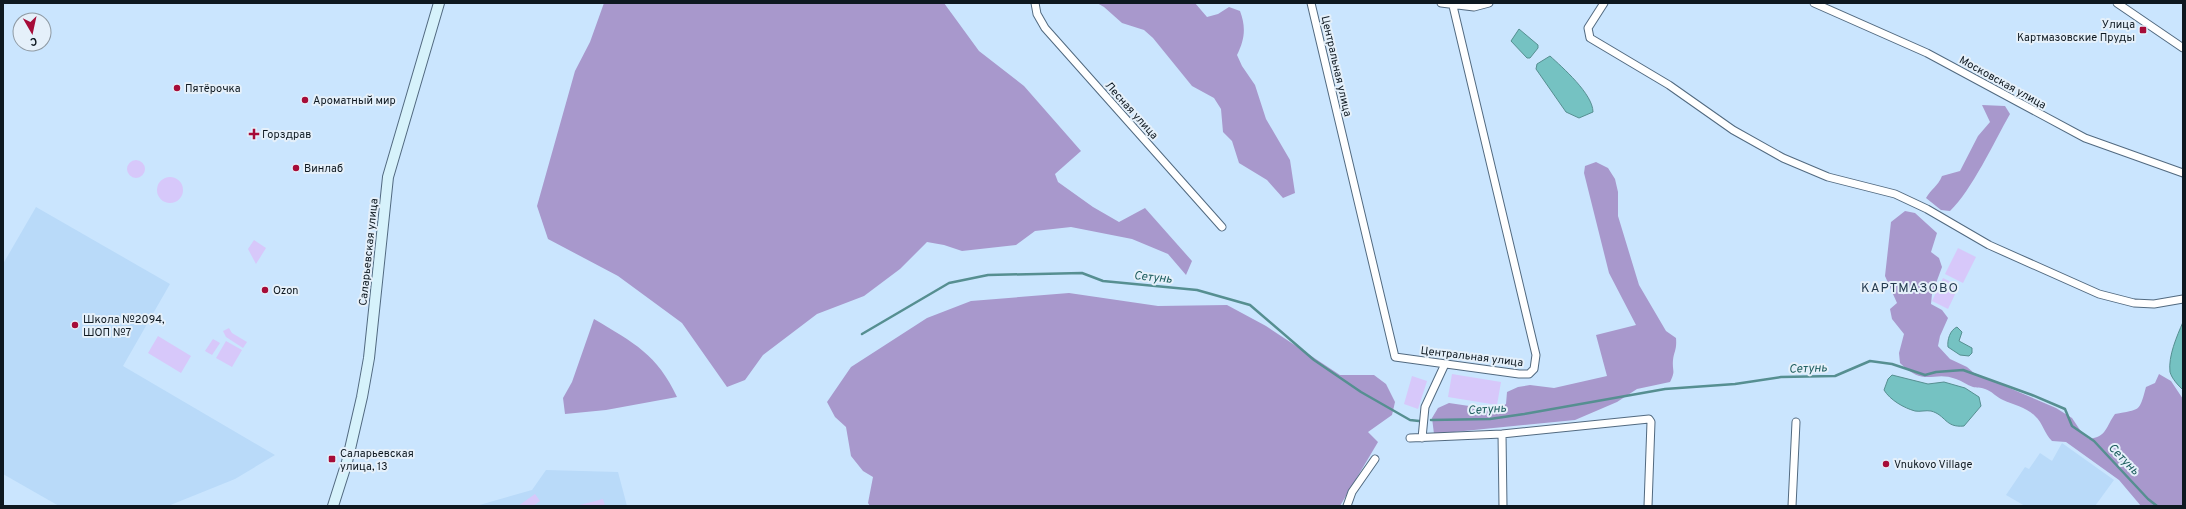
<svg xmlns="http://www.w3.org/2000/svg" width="2186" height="509" viewBox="0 0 2186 509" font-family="Overpass,sans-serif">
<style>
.built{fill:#b9daf9}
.green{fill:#d7c8fa}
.forest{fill:#a898cc}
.water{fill:#75c2c2;stroke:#568f91}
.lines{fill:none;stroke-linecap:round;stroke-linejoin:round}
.stream{stroke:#568f91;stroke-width:2.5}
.street-casing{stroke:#526a80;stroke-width:9}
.secondary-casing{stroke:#526a80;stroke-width:12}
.street{stroke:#fff;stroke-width:7}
.secondary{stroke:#d6f2fb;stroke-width:10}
.poi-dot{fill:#a60c38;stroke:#e5f0fa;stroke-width:1.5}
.labels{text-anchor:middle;stroke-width:4;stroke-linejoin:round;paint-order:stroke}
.poi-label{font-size:11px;fill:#0e1820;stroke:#e5f0fa;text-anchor:start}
.street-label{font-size:11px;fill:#0e1820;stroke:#e5f0fa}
.water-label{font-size:12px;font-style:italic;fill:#1d5d5e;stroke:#e5f0fa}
.quarter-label{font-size:13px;letter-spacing:1px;fill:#253b4f;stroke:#e5f0fa}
</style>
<rect width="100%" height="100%" fill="#cae5fe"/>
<path class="built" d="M 36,207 L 170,284 L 123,366 L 275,455 L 235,479 L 168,506 L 59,506 L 3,474 L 3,264 Z
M 2062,443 L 2114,480 L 2095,506 L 2025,506 L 2006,495 L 2025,467 L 2029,469 L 2040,453 L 2052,461 Z
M 546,470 L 618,472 L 627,506 L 476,506 L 532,490 Z"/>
<path class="green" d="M127 169a9 9 0 1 1 18 0a9 9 0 1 1-18 0Z
M157 190a13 13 0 1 1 26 0a13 13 0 1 1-26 0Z
M 254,240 L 266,248 L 256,264 L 248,249 Z
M 1958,248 L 1976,257 L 1963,283 L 1945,274 Z
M 1943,278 L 1959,286 L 1948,309 L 1932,301 Z
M 229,328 L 232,333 L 247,342 L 243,348 L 226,337 L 223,331 Z
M 158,336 L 191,356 L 181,373 L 148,353 Z
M 213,339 L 220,343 L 212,355 L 205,351 Z
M 226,341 L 242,350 L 232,367 L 216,358 Z
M 1452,374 L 1501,382 L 1497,405 L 1448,397 Z
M 1412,376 L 1427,381 L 1418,409 L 1404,404 Z
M 535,494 L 540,501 L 533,506 L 518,506 Z
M 603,499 L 605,506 L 576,506 Z"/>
<path class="forest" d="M 604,3 L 944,3 L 979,51 L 1024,86 L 1081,151 L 1055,174 L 1058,182 L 1093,207 L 1119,222 L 1145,208 L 1192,261 L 1186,275 L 1168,254 L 1132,239 L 1071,227 L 1035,231 L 1016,245 L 962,251 L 944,245 L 927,242 L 900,269 L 864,296 L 817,314 L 763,355 L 745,380 L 727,387 L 682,323 L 618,276 L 548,239 L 537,206 L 575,71 L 590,42 Z
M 1097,3 L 1195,3 L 1207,17 L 1218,14 L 1229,7 L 1240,11 C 1246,27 1245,39 1237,55 L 1242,66 L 1255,85 L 1266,119 L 1290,160 L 1295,193 L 1283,198 L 1267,180 L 1239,163 L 1232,141 L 1223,132 L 1221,109 L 1214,98 L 1192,86 L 1153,38 L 1144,30 L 1122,23 L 1104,7 Z
M 1982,105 L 2005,106 L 2010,114 C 1994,142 1972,190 1950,211 L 1941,210 L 1926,198 C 1931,189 1938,186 1942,176 L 1960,171 L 1978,136 L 1990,122 Z
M 1596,162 L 1608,168 L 1615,179 L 1618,192 L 1618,216 L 1639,285 L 1666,331 L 1676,338 C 1677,350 1674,351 1673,360 C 1672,372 1676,370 1670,382 L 1637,389 L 1617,402 L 1575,420 L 1434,434 L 1432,418 L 1438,408 L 1449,403 L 1496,410 L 1506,404 L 1507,392 L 1518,387 L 1530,385 L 1554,388 L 1607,376 L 1596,335 L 1636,325 L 1609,273 L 1584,173 L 1585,166 Z
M 1905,211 L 1915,213 L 1937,233 L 1931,252 L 1939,258 L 1942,267 L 1932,294 L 1931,304 L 1942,310 L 1948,318 L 1940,336 L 1938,346 L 1950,359 L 1967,367 L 1974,373 L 2056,408 L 2072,418 L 2082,433 L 2089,439 C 2107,437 2106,426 2115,414 C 2140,409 2139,413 2146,387 L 2155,383 L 2159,374 L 2171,381 L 2183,399 L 2183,506 L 2141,506 L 2119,480 L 2066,442 L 2052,441 C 2044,433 2043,423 2035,416 C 2026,407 2014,405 2003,400 C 1996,397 1992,391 1985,389 C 1981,387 1976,388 1973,387 C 1967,385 1962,381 1956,379 C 1933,370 1925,388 1900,363 L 1899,353 L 1904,334 L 1892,319 L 1890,309 L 1897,303 L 1885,276 L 1891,222 Z
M 1069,293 L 1158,306 L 1227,305 L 1266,326 L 1340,375 L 1374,375 L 1386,384 L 1395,402 L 1392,415 L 1368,432 L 1378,442 L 1340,506 L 870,506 L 868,503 L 873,477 L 863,471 L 851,456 L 846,427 L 835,417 L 827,402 L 851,367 L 927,318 L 971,301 Z
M 594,319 C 634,343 657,354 677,397 L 606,410 L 565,414 L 563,398 L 572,382 Z"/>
<path class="water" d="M 1519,29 L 1538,45 L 1538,48 L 1530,58 L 1527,58 L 1511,41 Z
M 1550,56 C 1562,67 1593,94 1593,112 L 1579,118 L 1566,112 L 1536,69 L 1537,64 Z
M 2183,322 L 2183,390 C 2178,385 2172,379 2170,372 C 2168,356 2177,336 2183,322 Z
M 1957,327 L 1962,332 L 1959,341 L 1972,348 L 1972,353 L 1969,356 L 1960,355 L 1948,347 C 1947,340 1950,330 1957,327 Z
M 1892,375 L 1928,384 L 1944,382 L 1965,388 L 1979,397 L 1981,406 L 1964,426 C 1945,428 1946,415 1931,411 C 1926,410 1920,412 1915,411 C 1904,408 1890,400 1884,390 L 1888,379 Z"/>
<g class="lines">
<path class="stream" d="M 862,334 L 949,283 L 988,275 L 1082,273 L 1103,281 L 1197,290 L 1250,305 L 1314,360 L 1361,392 L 1410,420 L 1419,421
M 1431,420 L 1490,419 L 1524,414 L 1665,389 L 1735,384 L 1781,377 L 1835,376 L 1870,361 L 1892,364 L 1925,375 L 1936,372 L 1963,370 L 2032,395 L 2065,409 L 2072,426 L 2094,441 L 2148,499 L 2157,506"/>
<defs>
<path id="street" d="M 1035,3 L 1037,14 L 1045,28 L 1222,227
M 1311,3 L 1395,357 L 1519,374 L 1529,374 L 1534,369 L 1536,355 L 1453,6
M 1441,3 L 1474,7 L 1489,3
M 1604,3 L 1588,28 L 1590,38 L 1669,85 L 1733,130 L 1783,158 L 1828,177 L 1895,194 L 1927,209 L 1989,245 L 2099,294 L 2134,303 L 2154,304 L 2183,299
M 1814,3 L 1927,53 L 2085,138 L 2183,173
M 2117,3 L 2183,48
M 1502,434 L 1503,506
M 1410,438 L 1502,434 L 1649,419 L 1651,422 L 1648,506
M 1422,438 L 1425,407 L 1445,364
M 1347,506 L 1352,492 L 1375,459
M 1792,506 L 1796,422"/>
<path id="secondary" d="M 333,506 L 347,462 L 362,397 L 369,358 L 388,177 L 439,3"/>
</defs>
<use href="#street" class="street-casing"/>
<use href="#secondary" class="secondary-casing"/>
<use href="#street" class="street"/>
<use href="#secondary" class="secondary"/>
</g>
<g class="poi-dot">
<rect x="2139" y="26" width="8" height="8" rx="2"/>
<circle cx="177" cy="88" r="4"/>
<circle cx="305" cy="100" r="4"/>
<path d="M252 128h4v4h4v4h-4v4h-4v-4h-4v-4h4z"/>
<circle cx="296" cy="168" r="4"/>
<circle cx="265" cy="290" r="4"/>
<circle cx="75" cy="325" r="4"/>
<rect x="328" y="455" width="8" height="8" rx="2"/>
<circle cx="1886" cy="464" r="4"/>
</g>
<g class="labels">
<g class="poi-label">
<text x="2135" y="28" text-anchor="end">Улица<tspan x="2135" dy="13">Картмазовские Пруды</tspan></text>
<text x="185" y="92">Пятёрочка</text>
<text x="313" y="104">Ароматный мир</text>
<text x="262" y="138">Горздрав</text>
<text x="304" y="172">Винлаб</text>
<text x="273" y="294">Ozon</text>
<text x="83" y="323">Школа №2094,<tspan x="83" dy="13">ШОП №7</tspan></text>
<text x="340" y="457">Саларьевская<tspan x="340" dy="13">улица, 13</tspan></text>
<text x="1894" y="468">Vnukovo Village</text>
</g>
<g class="street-label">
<text transform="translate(1337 66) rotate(77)" y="4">Центральная улица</text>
<text transform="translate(2003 82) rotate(29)" y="4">Московская улица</text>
<text transform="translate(1132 110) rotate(48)" y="4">Лесная улица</text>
<text transform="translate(368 252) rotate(-84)" y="4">Саларьевская улица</text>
<text transform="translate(1472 356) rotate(7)" y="4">Центральная улица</text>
</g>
<g class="water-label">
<text transform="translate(1153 277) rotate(6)" y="4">Сетунь</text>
<text transform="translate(1808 368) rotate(-2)" y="4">Сетунь</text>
<text transform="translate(1487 409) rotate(-4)" y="4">Сетунь</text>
<text transform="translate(2124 459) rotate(46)" y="4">Сетунь</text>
</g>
<g class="quarter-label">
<text x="1910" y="292">КАРТМАЗОВО</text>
</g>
</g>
<rect width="2186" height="509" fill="none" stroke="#0e1820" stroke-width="8"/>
<g transform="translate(32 32) rotate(171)"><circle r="19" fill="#e5f0fa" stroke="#8f9aa3"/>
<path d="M0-3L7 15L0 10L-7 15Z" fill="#a60c38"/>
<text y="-6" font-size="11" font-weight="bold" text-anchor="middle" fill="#0e1820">С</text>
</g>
</svg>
